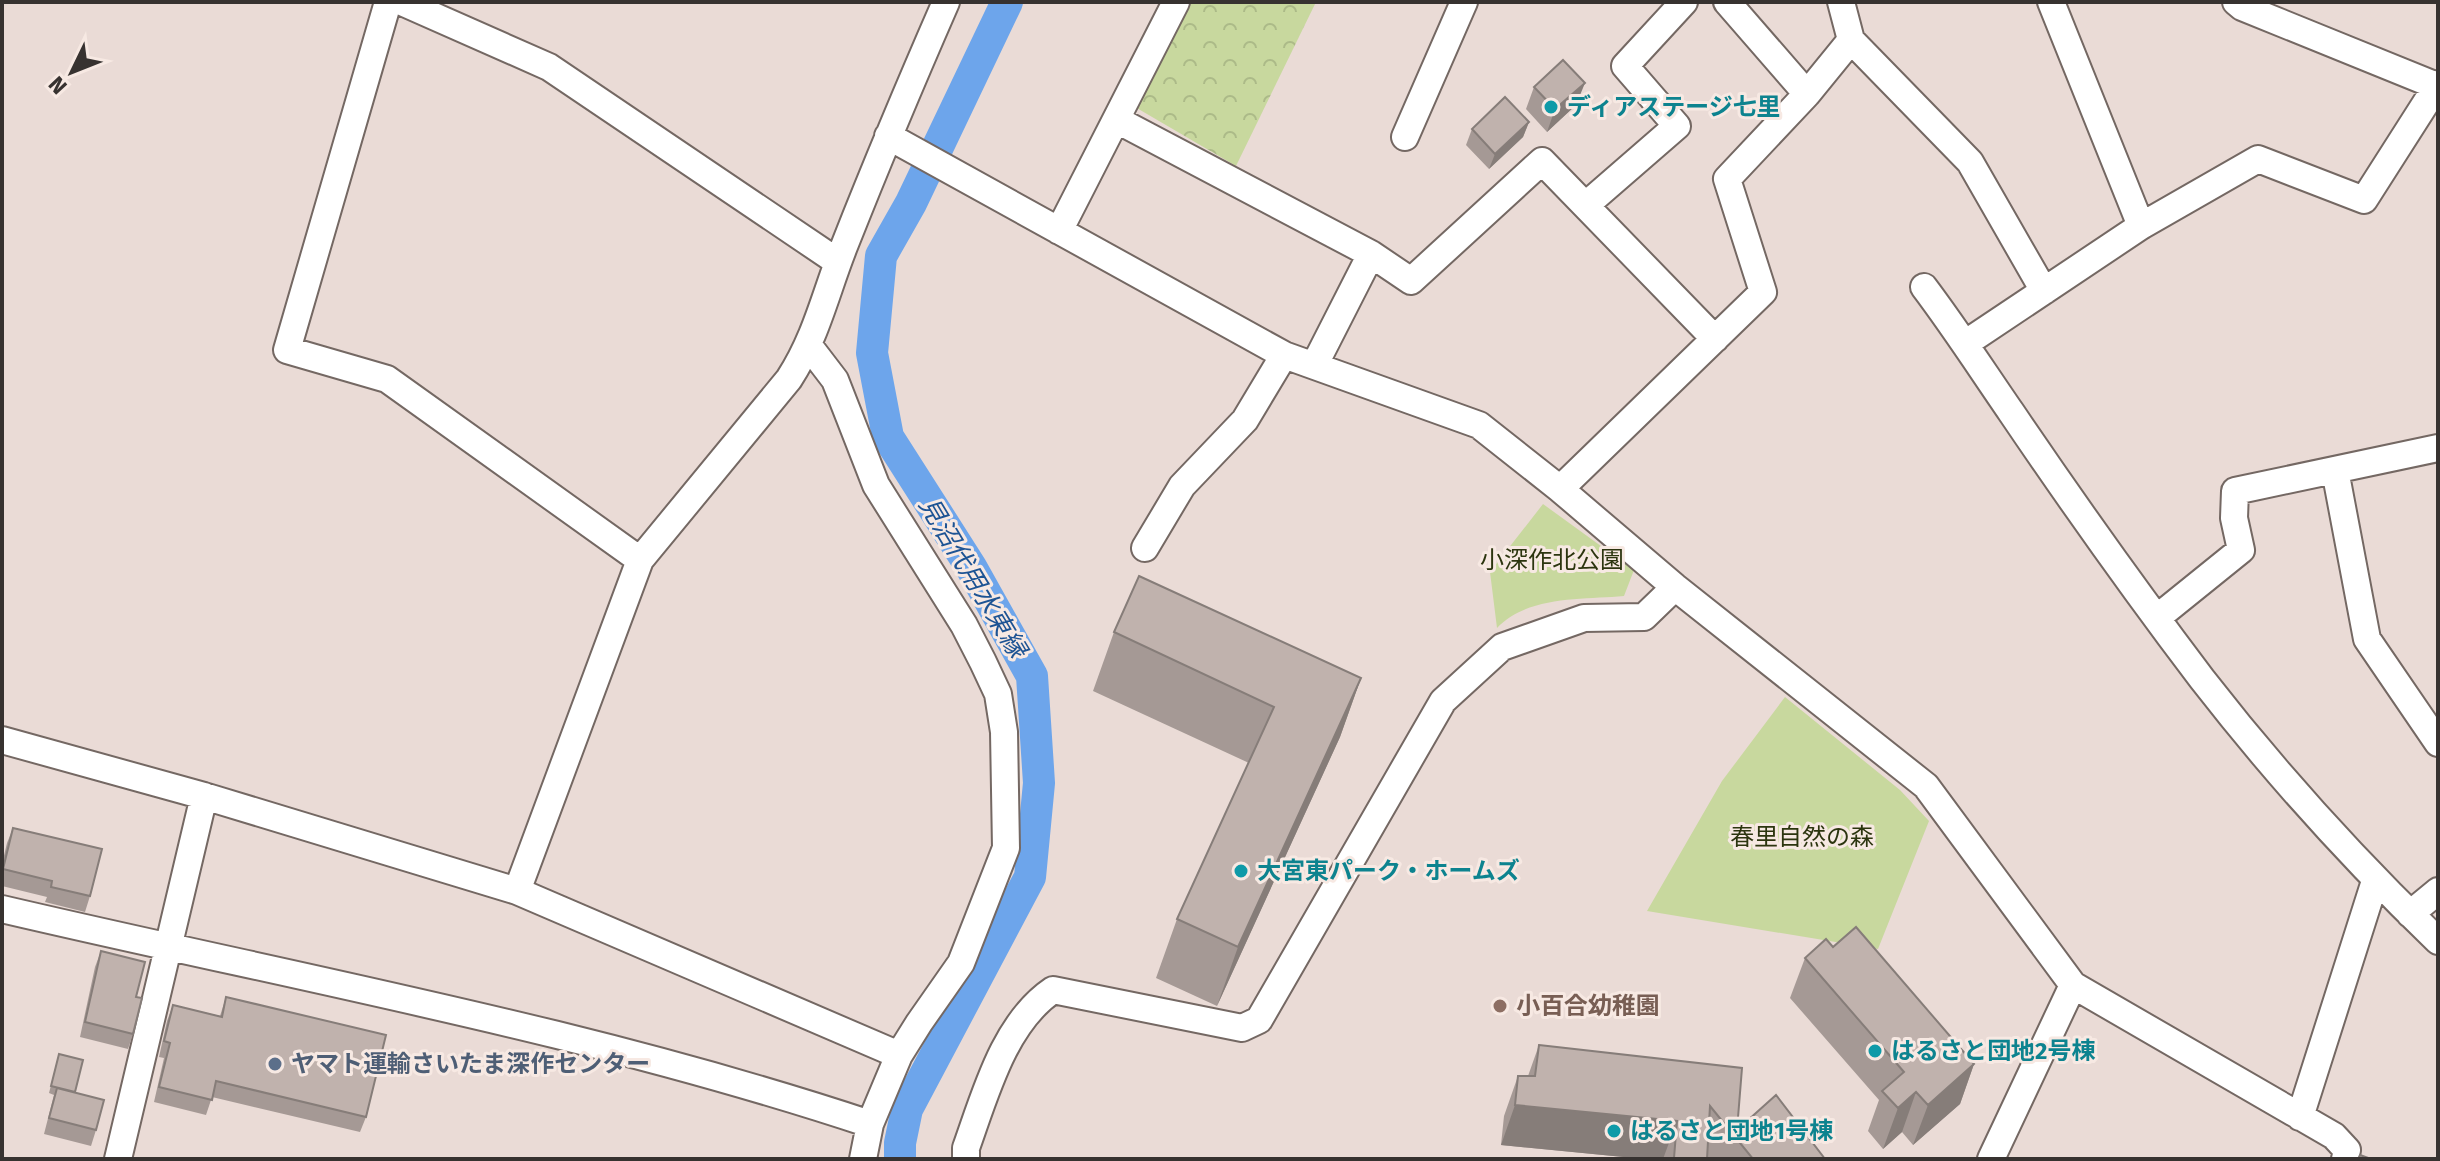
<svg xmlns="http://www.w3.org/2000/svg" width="2440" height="1161" viewBox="0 0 2440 1161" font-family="'Fira Sans','Noto Sans JP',sans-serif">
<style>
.green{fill:#c8d89e}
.forest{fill:url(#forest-crowns)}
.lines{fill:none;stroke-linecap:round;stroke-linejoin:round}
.canal{stroke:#6da5eb;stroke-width:32}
.street-casing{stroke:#746863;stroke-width:30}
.street{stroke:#fff;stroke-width:26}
.wall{fill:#a59995}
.shaded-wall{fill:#867d79}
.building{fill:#c0b2ad;stroke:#867d79;stroke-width:2}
.culture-dot{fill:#0f9aa8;stroke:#f7e9e3;stroke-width:3}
.education-dot{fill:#8d6e63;stroke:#f7e9e3;stroke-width:3}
.service-dot{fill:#5c6f8a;stroke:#f7e9e3;stroke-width:3}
.labels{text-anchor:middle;stroke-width:6;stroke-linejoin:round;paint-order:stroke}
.culture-label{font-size:24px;font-weight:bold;fill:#0d838f;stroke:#f7e9e3;text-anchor:start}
.park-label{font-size:24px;fill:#2c350f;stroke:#f7e9e3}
.education-label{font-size:24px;font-weight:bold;fill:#785e54;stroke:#f7e9e3;text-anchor:start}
.service-label{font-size:24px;font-weight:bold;fill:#4e5e75;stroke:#f7e9e3;text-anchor:start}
.water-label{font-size:26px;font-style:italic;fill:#1e5494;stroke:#f7e9e3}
</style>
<defs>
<pattern id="forest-crowns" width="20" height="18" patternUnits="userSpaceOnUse" patternTransform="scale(2)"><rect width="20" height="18" fill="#c8d89e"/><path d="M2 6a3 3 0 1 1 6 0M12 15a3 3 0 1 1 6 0" fill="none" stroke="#acba88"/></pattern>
</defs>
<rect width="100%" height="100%" fill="#eadbd6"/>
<path class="green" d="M 1543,504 L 1634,570 L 1624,596 C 1582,600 1529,595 1497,628 L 1490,572 Z
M 1785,697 L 1900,790 L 1929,821 L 1878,949 L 1647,911 L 1722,781 Z"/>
<path class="forest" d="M 1189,2 L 1316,2 L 1236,166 L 1135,107 Z"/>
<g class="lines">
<path class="canal" d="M 900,1159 L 900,1143 L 907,1109 L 1030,877 L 1039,783 L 1032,676 L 971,567 L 888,437 L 872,353 L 881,256 L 911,203 L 1007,2"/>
<defs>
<path id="street" d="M 388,2 L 287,350 L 387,379 L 640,560
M 402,2 L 549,67 L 829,256 L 839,259
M 1727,2 L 1807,94
M 1841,2 L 1851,40 L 1970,162 L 2044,291
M 2051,2 L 2141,226
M 2236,2 L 2242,7 L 2437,86
M 1117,120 L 1371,254 L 1411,281 L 1542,161 L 1715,339
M 888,136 L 1284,355 L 1479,425 L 1560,489 L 1675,587 L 1926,786 L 2073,985 L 2334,1136 L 2347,1150 L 2345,1159
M 1405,137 L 1464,2
M 1586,205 L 1677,126 L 1625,66 L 1684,2
M 1059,231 L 1176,2
M 1924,287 C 1955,328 1982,370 2011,412 C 2072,502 2136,592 2202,679 C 2275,773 2353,859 2438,941
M 1966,343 L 2141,226 L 2258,159 L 2364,200 L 2438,84
M 809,346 L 835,380 L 876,485 L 964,625 L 983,662 L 998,694 L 1004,732 L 1006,848 L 961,963 L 919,1023 L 899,1055 L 870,1124 L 863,1159
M 1315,364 L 1371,254
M 2335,470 L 2367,639 L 2438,743
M 1560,489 L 1763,292 L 1727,179 L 1807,94 L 1851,40
M 1145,548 L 1182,486 L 1245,420 L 1284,355
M 2158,617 L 2241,550 L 2234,518 L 2235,491 L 2438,448
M 2,740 L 204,796 L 517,891 L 899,1055
M 517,891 L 640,560 L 789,379 C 817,336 826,291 845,244 C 877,163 911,82 946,2
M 2,909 C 292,977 587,1030 870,1124
M 2410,914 L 2438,891
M 2300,1117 L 2375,881
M 118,1159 L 204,796
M 966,1159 L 966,1148 C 985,1095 1004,1023 1053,990 L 1242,1028 L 1259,1020 L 1443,701 L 1502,647 L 1584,618 L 1644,617 L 1675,587
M 1991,1159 L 2073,985"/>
</defs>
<use href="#street" class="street-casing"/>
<use href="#street" class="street"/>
</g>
<path class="wall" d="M 1534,87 L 1576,105 L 1547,132 L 1526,109 Z
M 1529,122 L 1523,137 L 1489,169 L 1466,145 L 1472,129 Z
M 1114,632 L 1361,678 L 1340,737 L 1217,1006 L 1156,978 L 1177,919 L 1249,763 L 1093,691 Z
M 13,828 L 90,896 L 85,912 L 45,902 L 47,897 L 2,886 L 2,864 L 7,843 Z
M 1833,947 L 1974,1064 L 1960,1104 L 1913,1145 L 1902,1132 L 1883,1149 L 1868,1131 L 1879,1100 L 1790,998 L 1805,958 Z
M 101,951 L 136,997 L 133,1034 L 128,1049 L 80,1037 L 95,967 Z
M 226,997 L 366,1117 L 360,1132 L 212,1097 L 206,1115 L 154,1102 L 164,1058 L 159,1057 L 167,1021 L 173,1005 L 220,1016 Z
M 1539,1045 L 1742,1068 L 1737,1130 L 1825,1159 L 1644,1159 L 1501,1145 L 1504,1116 L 1518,1076 L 1528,1076 Z
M 59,1054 L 75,1092 L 96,1130 L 91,1146 L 44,1134 L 54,1095 L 49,1093 Z"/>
<path class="shaded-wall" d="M 1585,83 L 1576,105 L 1547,132 L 1555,109 Z
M 1529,122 L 1523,137 L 1489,169 L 1495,154 Z
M 1361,678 L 1340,737 L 1217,1006 L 1238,947 Z
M 1974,1064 L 1960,1104 L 1913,1145 L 1928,1105 Z
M 1916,1092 L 1902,1132 L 1883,1149 L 1898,1108 Z
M 1515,1105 L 1677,1121 L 1663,1159 L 1644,1159 L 1501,1145 Z"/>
<path class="building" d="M 1563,60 L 1585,83 L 1555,109 L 1534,87 Z
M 1505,97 L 1529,122 L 1495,154 L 1472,129 Z
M 1139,576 L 1361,678 L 1238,947 L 1177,919 L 1274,707 L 1114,632 Z
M 13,828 L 102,849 L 90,896 L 51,887 L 52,881 L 3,869 Z
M 1856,927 L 1974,1064 L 1928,1105 L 1916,1092 L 1898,1108 L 1882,1091 L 1904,1072 L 1805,958 L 1826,939 L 1833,947 Z
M 101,951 L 145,962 L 136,997 L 142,998 L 133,1034 L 85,1022 Z
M 226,997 L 386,1035 L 366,1117 L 216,1081 L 212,1100 L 159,1087 L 170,1043 L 164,1041 L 173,1005 L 222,1017 Z
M 1539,1045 L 1742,1068 L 1737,1130 L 1776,1095 L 1825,1159 L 1753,1159 L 1710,1106 L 1707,1159 L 1679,1159 L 1674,1158 L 1677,1121 L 1515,1105 L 1518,1076 L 1535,1076 Z
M 59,1054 L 83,1060 L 75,1092 L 51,1086 Z
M 57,1088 L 104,1100 L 96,1130 L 49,1118 Z
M 2360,1155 L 2371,1159 L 2358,1159 Z"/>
<g class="culture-dot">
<circle cx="1551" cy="107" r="8"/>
<circle cx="1241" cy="871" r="8"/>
<circle cx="1875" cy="1051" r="8"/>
<circle cx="1614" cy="1131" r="8"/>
</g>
<circle class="education-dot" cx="1500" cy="1006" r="8"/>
<circle class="service-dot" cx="275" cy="1064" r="8"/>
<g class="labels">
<g class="culture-label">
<text x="1567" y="115">ディアステージ七里</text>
<text x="1257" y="879">大宮東パーク・ホームズ</text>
<text x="1891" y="1059">はるさと団地2号棟</text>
<text x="1630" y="1139">はるさと団地1号棟</text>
</g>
<g class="park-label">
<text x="1552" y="568">小深作北公園</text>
<text x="1802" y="845">春里自然の森</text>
</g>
<g class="education-label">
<text x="1516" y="1014">小百合幼稚園</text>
</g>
<g class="service-label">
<text x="291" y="1072">ヤマト運輸さいたま深作センター</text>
</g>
<g class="water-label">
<text transform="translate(973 577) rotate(59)" y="9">見沼代用水東縁</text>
</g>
</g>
<rect width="2440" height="1161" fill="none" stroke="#373230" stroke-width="8"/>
<g transform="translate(72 72) rotate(227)" stroke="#f7e9e3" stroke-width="6" paint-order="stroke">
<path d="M0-6L14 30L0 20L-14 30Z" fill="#373230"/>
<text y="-12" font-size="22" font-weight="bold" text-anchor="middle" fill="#373230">N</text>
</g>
</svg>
